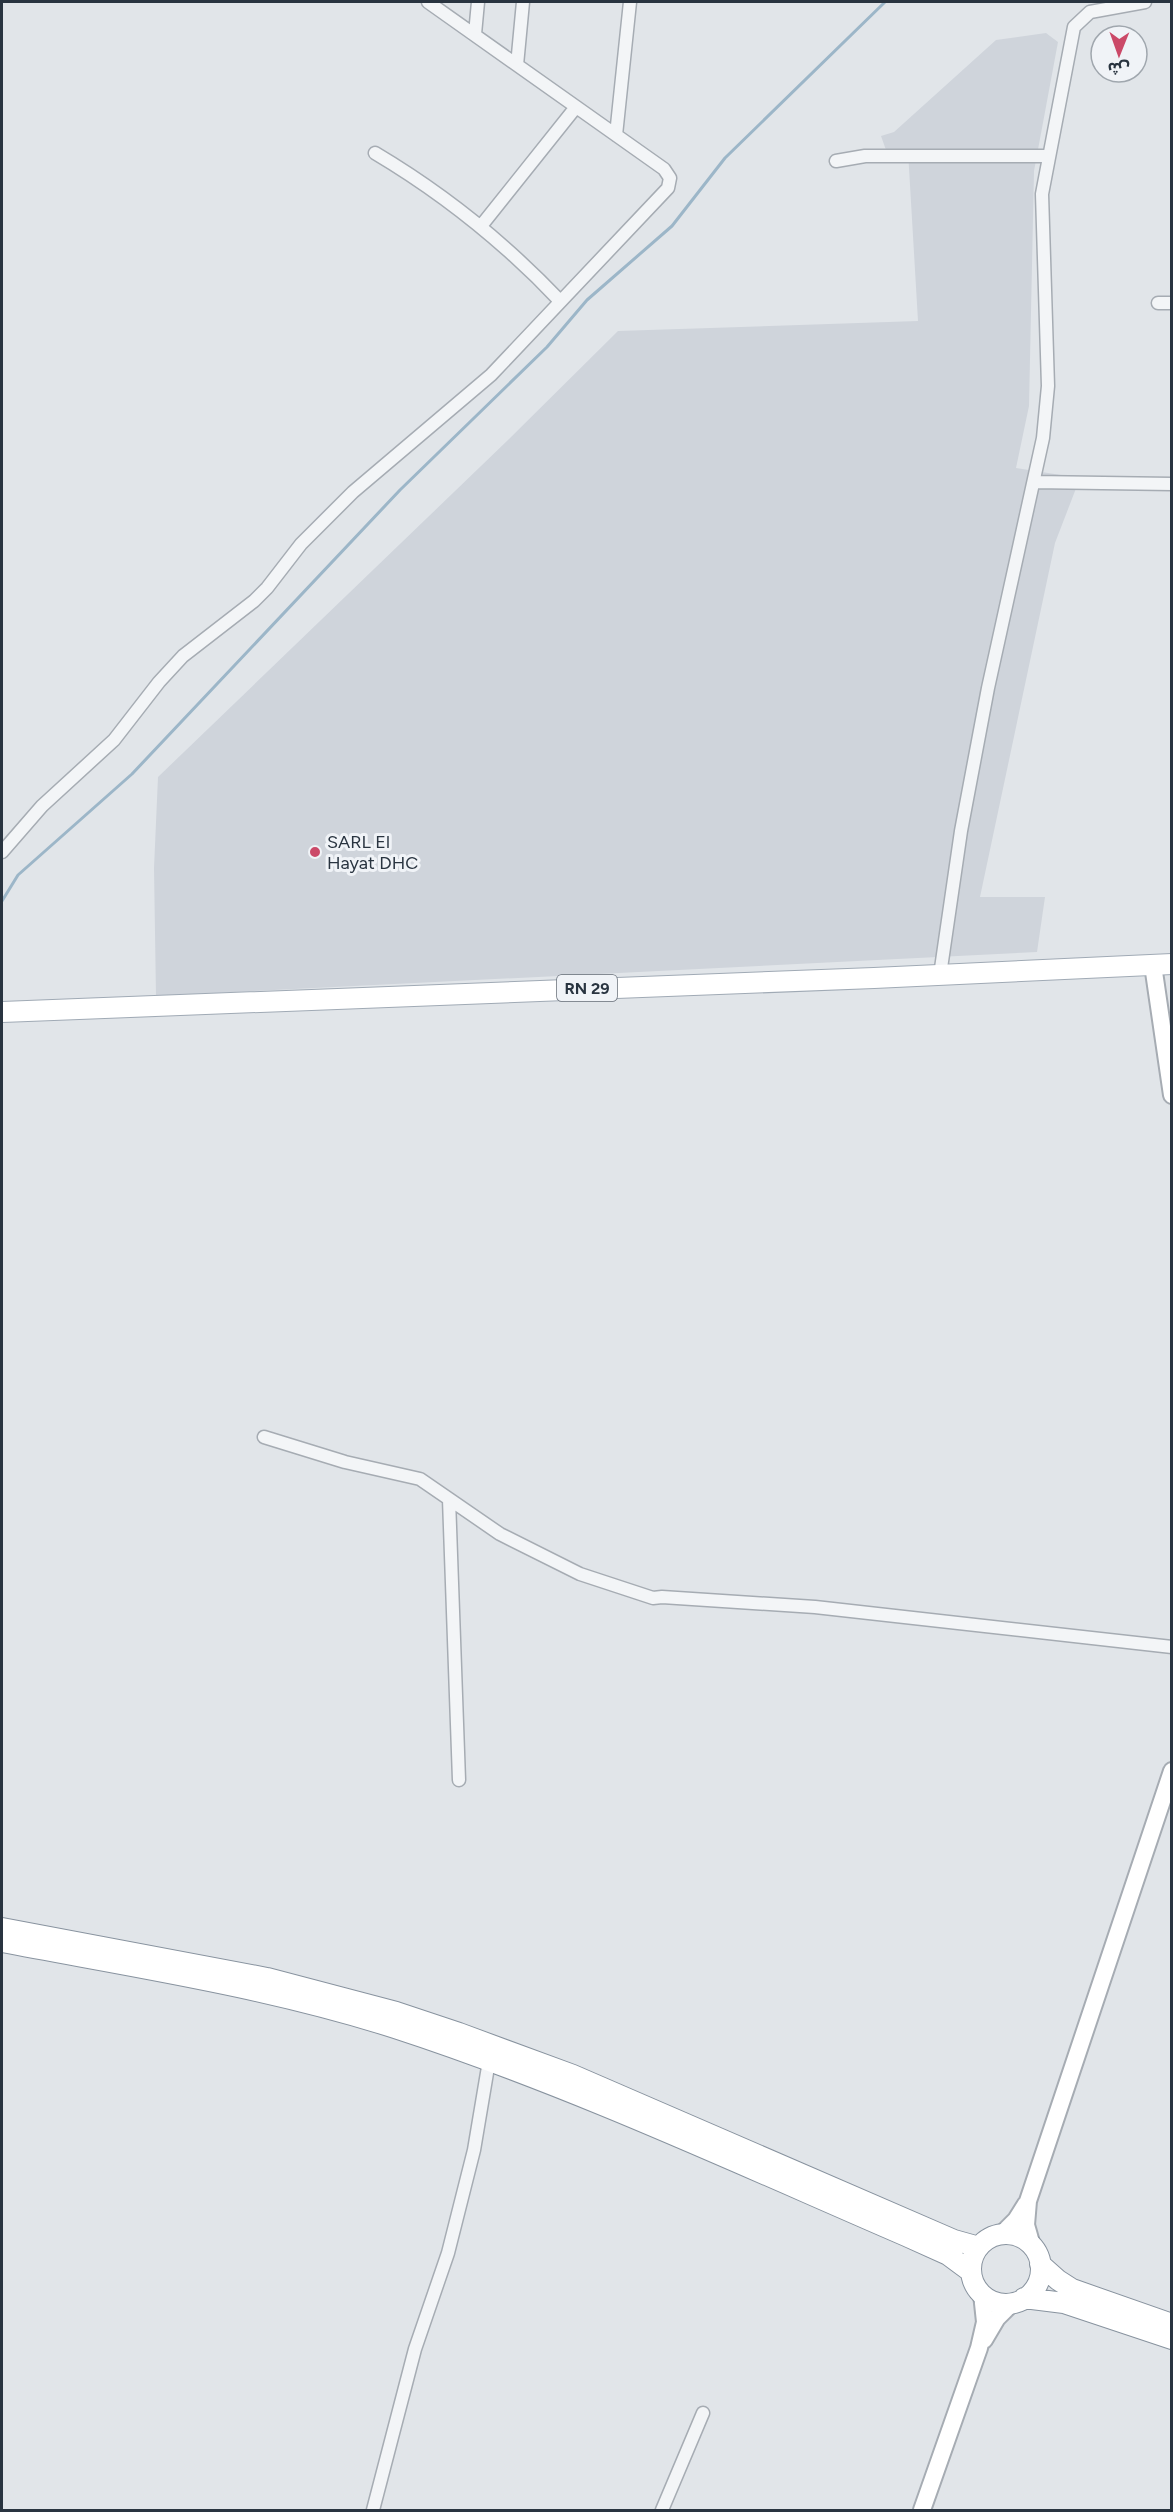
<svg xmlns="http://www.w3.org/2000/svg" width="1173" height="2512" viewBox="0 0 1173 2512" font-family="Figtree,'Noto Sans Arabic',sans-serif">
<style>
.built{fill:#cfd4db}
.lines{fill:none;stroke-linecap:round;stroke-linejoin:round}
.stream{stroke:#9cb6c8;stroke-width:3}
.minor-casing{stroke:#a6acb3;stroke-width:15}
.secondary-casing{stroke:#a6acb3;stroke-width:20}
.primary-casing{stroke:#a0aab5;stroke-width:22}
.trunk-casing{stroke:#88939f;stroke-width:22}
.minor{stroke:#f3f5f7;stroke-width:12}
.secondary{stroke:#fff;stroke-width:16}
.primary{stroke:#fff;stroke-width:20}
.trunk{stroke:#fff;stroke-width:20}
.poi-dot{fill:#cb4968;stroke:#f0f3f7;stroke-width:2}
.labels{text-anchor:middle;stroke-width:6;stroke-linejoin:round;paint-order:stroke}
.shield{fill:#f0f3f7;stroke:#656d77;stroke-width:1.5}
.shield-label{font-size:16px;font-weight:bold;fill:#293440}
.poi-label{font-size:18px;fill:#293440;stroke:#f0f3f7;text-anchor:start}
</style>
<rect width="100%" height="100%" fill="#e1e5e9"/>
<path class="built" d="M 1046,33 L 1058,42 L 1034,171 L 1029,406 L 1016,468 L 1080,478 L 1055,543 L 980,897 L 1045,897 L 1037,952 L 156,996 L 154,868 L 158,777 L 508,440 L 618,331 L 918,321 L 908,151 L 886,150 L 881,136 L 894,132 L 996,40 Z"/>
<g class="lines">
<path class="stream" d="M 2,901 L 18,875 L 132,774 L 400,490 L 547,347 L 587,300 L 672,226 L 725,158 L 885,2"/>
<defs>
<path id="minor" d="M 475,34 L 478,2
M 517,65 L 523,2
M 616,135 L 630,2
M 375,153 C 444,194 505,243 560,301
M 836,161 L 865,156 L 1049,156
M 481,226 L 576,107
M 1158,303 L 1172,303
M 1034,482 L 1172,484
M 2,852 L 42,806 L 114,740 L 159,682 L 183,656 L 254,601 L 267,588 L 301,544 L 353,492 L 491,375 L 668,188 L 670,178 L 664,169 L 428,2
M 940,975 L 961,831 L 988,688 L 1043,438 L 1048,386 L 1042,194 L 1074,27 L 1090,12 L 1145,2
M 264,1437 L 345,1462 L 420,1479 L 500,1534 L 580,1574 L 653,1598 L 662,1597 L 815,1607 L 1172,1647
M 449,1499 L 459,1780
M 373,2510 L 415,2349 L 448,2253 L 474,2150 L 489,2061
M 662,2510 L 703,2413"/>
<path id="secondary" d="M 1153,965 L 1172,1095
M 1002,2234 L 1016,2220 L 1026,2204
M 1032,2246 L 1026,2225 L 1028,2201 L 1172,1771
M 984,2340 L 997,2318 L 1012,2303
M 922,2510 L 979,2348 L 985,2322 L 982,2294"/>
<path id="primary" d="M 2,1012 L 874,978 L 1172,964"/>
<path id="trunk" d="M 2,1928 L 267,1978 L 396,2012 L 459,2033 L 573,2075 L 954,2240 L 979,2247
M 2,1942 C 133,1967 267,1987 395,2028 C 570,2085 737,2163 906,2236 L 948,2255 L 971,2272
M971 2269a35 35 0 1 1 70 0a35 35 0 1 1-70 0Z
M 1040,2264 L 1058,2280 L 1072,2289 L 1172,2324
M 1024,2298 L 1064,2303 L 1172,2339"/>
</defs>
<use href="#minor" class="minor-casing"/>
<use href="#secondary" class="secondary-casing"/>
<use href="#primary" class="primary-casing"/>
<use href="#trunk" class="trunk-casing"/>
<use href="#minor" class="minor"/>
<use href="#secondary" class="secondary"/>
<use href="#primary" class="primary"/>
<use href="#trunk" class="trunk"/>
</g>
<circle class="poi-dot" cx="315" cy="852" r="6"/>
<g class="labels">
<rect class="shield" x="557" y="975" width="60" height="26" rx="4.5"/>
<g class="shield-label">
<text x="587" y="994">RN 29</text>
</g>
<g class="poi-label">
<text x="327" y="848">SARL El<tspan x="327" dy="21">Hayat DHC</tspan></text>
</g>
</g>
<rect width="1173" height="2512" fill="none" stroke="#293440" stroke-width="6"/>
<g transform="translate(1119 54) rotate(181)"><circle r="28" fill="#f0f3f7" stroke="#a0a7ae" stroke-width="1.5"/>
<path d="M0-4.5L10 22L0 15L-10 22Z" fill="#cb4968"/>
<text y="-9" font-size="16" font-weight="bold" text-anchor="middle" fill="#293440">ش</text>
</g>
</svg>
